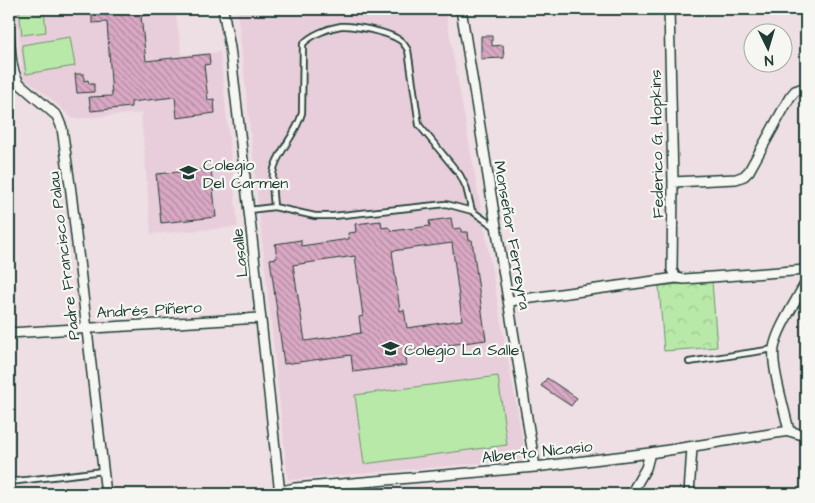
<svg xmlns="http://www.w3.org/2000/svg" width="815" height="503" viewBox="0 0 815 503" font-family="'Architects Daughter',sans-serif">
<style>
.built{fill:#e8ceda}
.park{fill:url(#park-crowns);stroke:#6c936e}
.garden{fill:#b8e9a8;stroke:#6c936e}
.building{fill:url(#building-back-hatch);stroke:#1f3d34;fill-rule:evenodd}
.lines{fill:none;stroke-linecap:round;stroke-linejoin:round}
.lane-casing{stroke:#1f3d34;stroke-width:8}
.street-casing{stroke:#1f3d34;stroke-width:12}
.lane{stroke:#f6f6f2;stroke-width:4.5}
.street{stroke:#f6f6f2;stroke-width:9}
.labels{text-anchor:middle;stroke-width:4.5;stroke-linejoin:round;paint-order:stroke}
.street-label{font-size:16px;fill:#1f3d34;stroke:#f6f6f2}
.poi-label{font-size:16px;fill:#1f3d34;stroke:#f6f6f2;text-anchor:start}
</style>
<defs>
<pattern id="park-crowns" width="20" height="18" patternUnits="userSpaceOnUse" patternTransform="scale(1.25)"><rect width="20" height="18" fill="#b8e9a8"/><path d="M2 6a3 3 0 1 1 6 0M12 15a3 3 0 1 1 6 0" fill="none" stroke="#9ec991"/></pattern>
<pattern id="building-back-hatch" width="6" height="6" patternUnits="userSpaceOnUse" patternTransform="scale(1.25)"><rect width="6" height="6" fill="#daa8c4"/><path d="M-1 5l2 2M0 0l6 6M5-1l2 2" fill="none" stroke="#b08aa0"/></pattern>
</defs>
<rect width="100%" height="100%" fill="#eedfe4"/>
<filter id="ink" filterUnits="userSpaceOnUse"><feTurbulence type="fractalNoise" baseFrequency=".02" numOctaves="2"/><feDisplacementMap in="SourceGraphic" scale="10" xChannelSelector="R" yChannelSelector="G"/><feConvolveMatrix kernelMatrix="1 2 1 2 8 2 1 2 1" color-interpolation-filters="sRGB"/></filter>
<g filter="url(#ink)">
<path class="built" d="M 16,9 L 175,9 L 182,55 L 220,52 L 238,227 L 151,234 L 141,113 L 73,119 L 50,98 L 23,77 Z
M 237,9 L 445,9 L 526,459 L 288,480 Z"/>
<path class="park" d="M 712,281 L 717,347 L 664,351 L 659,286 Z"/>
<path class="garden" d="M 19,9 L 44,9 L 46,32 L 22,35 Z
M 70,37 L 75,66 L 26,74 L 22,45 Z
M 498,376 L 507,445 L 364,464 L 355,395 Z"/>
<path class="building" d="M 92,9 L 159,9 L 159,14 L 141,16 L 146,61 L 209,54 L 210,64 L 204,65 L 208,100 L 214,99 L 215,113 L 177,118 L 175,97 L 131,102 L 131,107 L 91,111 L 89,97 L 112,96 L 107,22 L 92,23 Z
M 481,36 L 492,36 L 492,46 L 503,45 L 504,58 L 481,59 Z
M 75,74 L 84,74 L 84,81 L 88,80 L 89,84 L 94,84 L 94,92 L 77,93 Z
M 211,169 L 216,217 L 161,223 L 156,174 Z
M 451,218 L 453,229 L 461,228 L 461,232 L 468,232 L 469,240 L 472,240 L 486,340 L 405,351 L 407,365 L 353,372 L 351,355 L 284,364 L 270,259 L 277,258 L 275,244 L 301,240 L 301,246 L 349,239 L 348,233 L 356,232 L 355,224 L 381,221 L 382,228 L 388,227 L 392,231 L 430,226 L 429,221 ZM 452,243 L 462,320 L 407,328 L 404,310 L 400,311 L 392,251 ZM 355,256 L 363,316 L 359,317 L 361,333 L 305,341 L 293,265 Z
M 547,378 L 577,398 L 571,406 L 541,386 Z"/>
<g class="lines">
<defs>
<path id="lane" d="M 274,207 C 273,192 270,177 276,163 C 283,146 297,132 302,113 L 303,44 C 311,35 328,28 341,26 C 353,25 387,32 398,39 C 403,41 405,46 408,50 L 419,125 L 460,175 L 466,187 L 472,211
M 249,210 L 274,207 L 315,216 L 333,216 L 446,204 L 472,211 L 495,227
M 689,362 L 774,349
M 9,482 L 103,471"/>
<path id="street" d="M 223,9 L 230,48 L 250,220 L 280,494
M 461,9 L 535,467
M 669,9 L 673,182 L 672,270 L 676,278
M 9,34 C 11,51 10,70 20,84 L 57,116 L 62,128 L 71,192 L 106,494
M 673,182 L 736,179 L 744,176 L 749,171 L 790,97 L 795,91 L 806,87
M 510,301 L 676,278 L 684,279 L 806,270
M 9,333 L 260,318
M 789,431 C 785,411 771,367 774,348 C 777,329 797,300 806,282
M 269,494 L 295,488 L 535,467 L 650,453 L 789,431 L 806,436
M 631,494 L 646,468 L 650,453
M 689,494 L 692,447"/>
</defs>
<use href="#lane" class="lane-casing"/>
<use href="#street" class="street-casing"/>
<use href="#lane" class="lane"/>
<use href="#street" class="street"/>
</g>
</g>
<defs>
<symbol id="school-bare" viewBox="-9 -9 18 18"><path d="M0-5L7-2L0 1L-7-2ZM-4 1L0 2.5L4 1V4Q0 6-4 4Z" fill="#1f3d34" stroke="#f6f6f2" stroke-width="2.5" paint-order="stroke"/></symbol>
</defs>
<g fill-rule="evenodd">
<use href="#school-bare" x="176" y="160" width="25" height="25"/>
<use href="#school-bare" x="378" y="336" width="25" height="25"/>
</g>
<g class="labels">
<g class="street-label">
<text transform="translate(656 144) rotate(-91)" y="6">Federico G. Hopkins</text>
<text transform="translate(513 235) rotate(80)" y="6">Monseñor Ferreyra</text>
<text transform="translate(239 253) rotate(-96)" y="6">Lasalle</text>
<text transform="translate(63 256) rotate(-97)" y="6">Padre Francisco Palau</text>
<text transform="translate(149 309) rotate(-3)" y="6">Andrés Piñero</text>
<text transform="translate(537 451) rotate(-6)" y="6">Alberto Nicasio</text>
</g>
<g class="poi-label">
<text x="203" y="170">Colegio<tspan x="203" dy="18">Del Carmen</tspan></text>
<text x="404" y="355">Colegio La Salle</text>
</g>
</g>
<rect width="815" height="503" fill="none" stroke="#f6f6f2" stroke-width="30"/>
<rect x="15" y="15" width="785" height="473" fill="none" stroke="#1f3d34" stroke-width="2" filter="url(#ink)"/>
<g transform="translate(768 48) rotate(175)"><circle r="24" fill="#f6f6f2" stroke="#a0aca6"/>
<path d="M0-4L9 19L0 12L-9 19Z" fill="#1f3d34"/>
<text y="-8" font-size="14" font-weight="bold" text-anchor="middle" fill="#1f3d34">N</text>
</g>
</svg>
